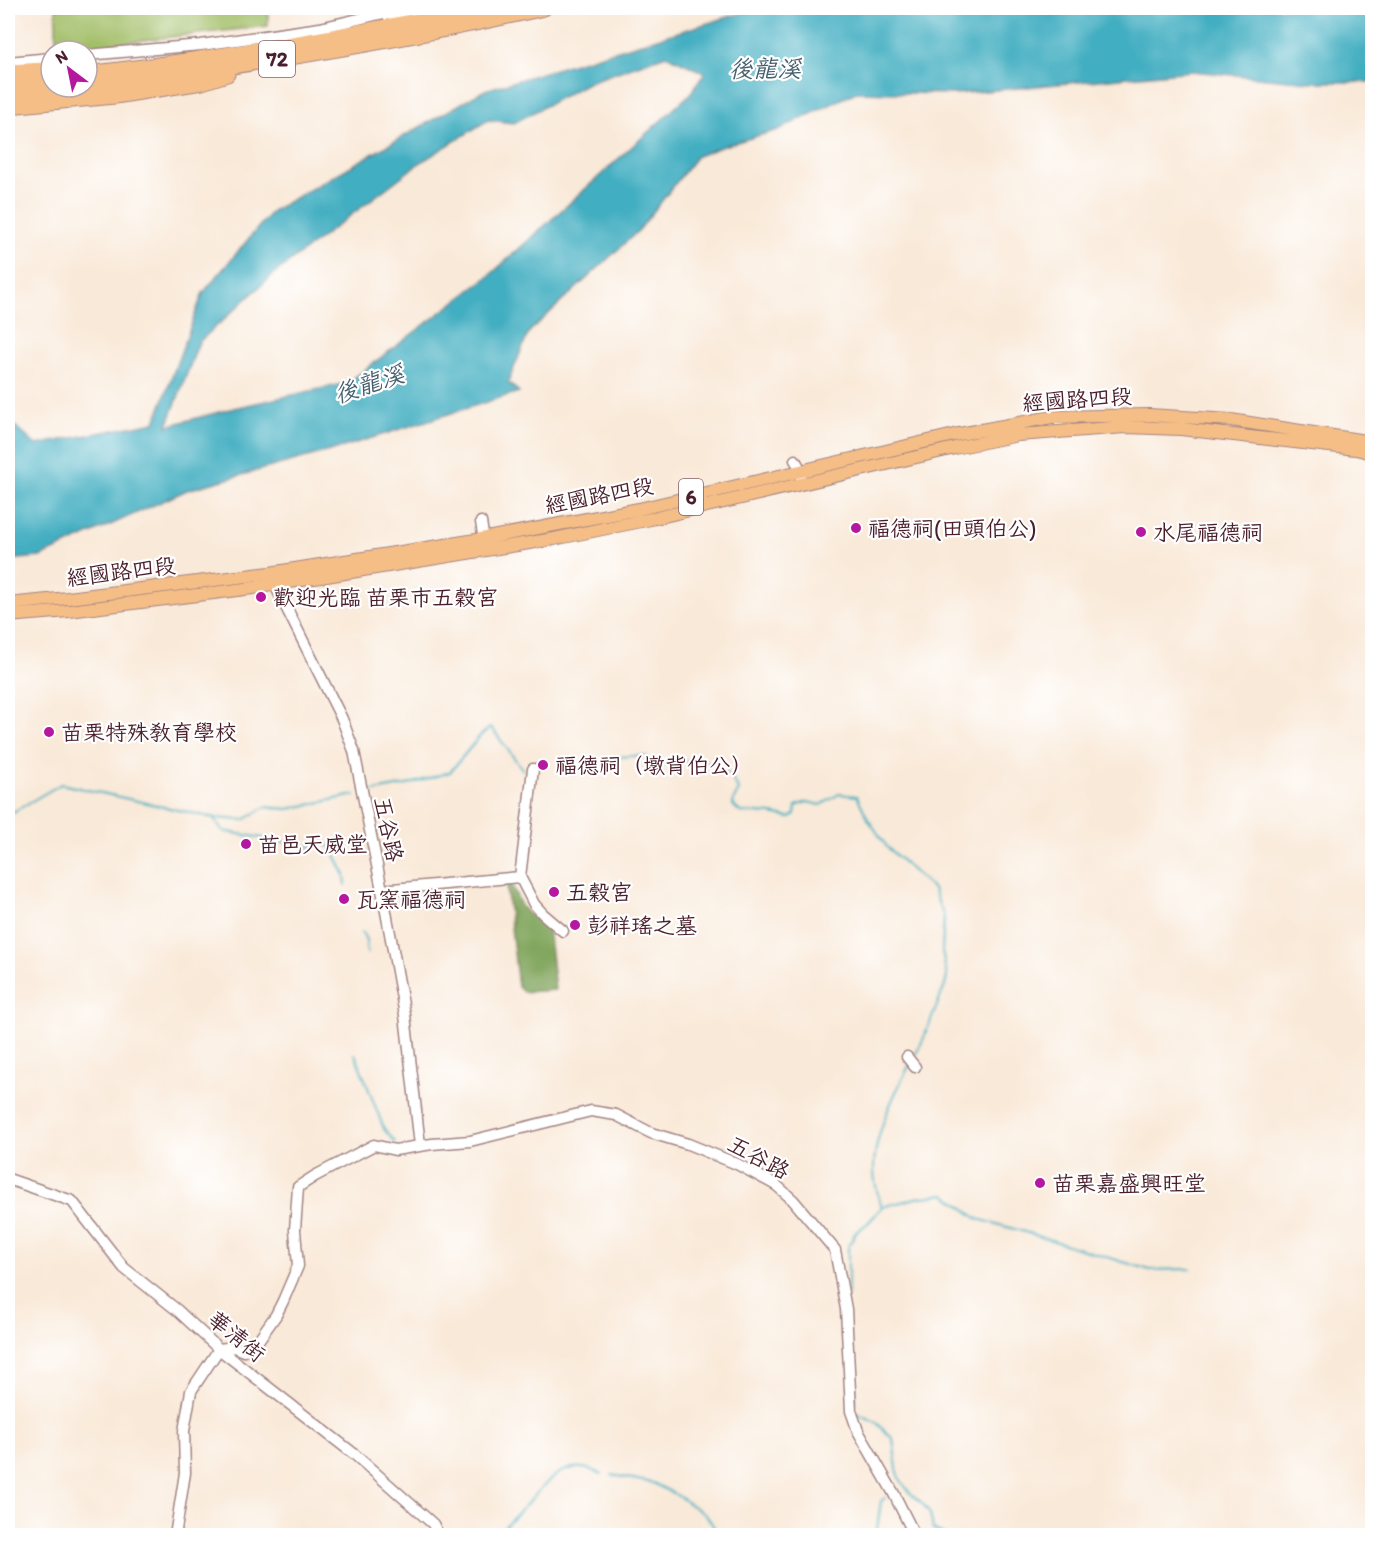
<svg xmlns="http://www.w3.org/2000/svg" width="1380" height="1543" viewBox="0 0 1380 1543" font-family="Itim,'LXGW WenKai TC',sans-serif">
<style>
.green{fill:#a1be66;stroke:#766e48;stroke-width:1.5}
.forest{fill:#80a55b;stroke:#656243;stroke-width:1.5}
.water{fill:#42aec1;stroke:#466676;stroke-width:1.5;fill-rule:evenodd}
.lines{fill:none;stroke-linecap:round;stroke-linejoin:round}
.stream{stroke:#42aec1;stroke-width:2}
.minor-casing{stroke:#a28482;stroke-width:13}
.major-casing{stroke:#a28482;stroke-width:14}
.highway-casing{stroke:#a28482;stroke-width:17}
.minor{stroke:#fff;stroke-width:10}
.major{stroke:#f6be87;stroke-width:12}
.highway{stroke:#f6be87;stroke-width:15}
.poi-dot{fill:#b5179e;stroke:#fff;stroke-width:2}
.labels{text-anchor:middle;stroke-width:4.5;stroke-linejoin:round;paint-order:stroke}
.shield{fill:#fff;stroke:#80626b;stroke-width:1.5}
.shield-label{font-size:21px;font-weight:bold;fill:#4a1f2b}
.street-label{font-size:22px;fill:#4a1f2b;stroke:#fff}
.poi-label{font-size:22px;fill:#4a1f2b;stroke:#fff;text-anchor:start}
.water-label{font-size:24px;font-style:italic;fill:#465f6e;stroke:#fff}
</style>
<rect width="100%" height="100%" fill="#fff"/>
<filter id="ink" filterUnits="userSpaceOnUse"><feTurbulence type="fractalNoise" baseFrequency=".0167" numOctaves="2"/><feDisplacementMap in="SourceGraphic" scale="12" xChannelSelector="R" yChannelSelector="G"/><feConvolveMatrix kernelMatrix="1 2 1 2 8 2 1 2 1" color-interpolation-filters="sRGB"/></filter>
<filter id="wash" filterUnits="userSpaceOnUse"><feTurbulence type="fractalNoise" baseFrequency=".008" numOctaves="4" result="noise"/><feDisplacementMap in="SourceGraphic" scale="24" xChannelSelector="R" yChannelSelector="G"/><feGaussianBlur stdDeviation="1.35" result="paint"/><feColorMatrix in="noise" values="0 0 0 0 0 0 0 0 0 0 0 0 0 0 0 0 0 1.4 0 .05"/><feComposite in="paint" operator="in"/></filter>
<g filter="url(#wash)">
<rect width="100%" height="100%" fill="#f9e9d8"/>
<path class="green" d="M 56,8 L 258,8 L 268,13 L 268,26 L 56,50 Z"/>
<path class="forest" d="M 506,884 L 512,885 L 521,906 L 527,913 L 548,927 L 555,990 L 523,992 L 518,987 Z"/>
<path class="water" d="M 758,8 L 1372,8 L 1372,82 L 1311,82 L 1191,71 L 955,94 L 856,92 L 778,130 L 723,146 L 697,156 L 639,230 L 529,332 L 508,382 L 519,392 L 340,448 L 187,490 L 40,557 L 8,560 L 8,420 L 36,445 L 155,422 L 203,293 L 272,211 L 485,90 ZM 666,55 L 705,73 L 689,95 L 489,276 L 347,383 L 234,408 L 167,426 L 199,342 L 275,273 L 418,164 L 488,120 L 514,123 L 589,82 Z"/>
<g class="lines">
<path class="stream" d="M 612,758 L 629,756 L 645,756 L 654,765 C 677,762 714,754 731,777 C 734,781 736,786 739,790 L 734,799 L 733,805 L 740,812 L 772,814 L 790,818 L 795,814 L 796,806 L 807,802 L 821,805 L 839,794 L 857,796 L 868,819 L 887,847 L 933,889 L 944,917 L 942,951 L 947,977 L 944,988 L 923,1040 L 913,1059
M 369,792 L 407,785 L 450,772 L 480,736 L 491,727 L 523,770
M 8,815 L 61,784 L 214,818 L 244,820 L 265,807 L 288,809 L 355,795
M 214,819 L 223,831 L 312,847 L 323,842 L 331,847 L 345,875 L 346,885
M 362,932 L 366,940 L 367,953
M 355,1054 L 384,1129 L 395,1142
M 882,1207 L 916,1198 L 945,1194 L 978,1219 L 1018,1230 L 1150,1270 L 1190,1269
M 848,1295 L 848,1249 L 855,1233 L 868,1223 L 882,1207 C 878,1195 874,1184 874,1171 C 873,1137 894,1094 910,1064
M 853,1355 L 856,1403
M 856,1412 L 856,1413 L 876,1422 L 893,1439 L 898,1476 L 909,1492 L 923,1504 L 930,1514 L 933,1529 L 947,1536
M 612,1475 L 653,1483 L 678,1496 L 707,1516 L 717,1532 L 732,1536
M 495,1536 C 504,1527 513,1518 522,1509 C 535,1496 550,1474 569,1469 C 581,1466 590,1469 601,1474
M 876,1536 L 881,1501 L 885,1498"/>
</g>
</g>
<g filter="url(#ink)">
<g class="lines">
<defs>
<path id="minor" d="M 87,55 L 201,45 L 320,28 L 384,13 L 388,16 L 426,8
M 8,62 L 51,58
M 795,460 L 798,465 L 801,479
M 481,522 L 485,547
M 272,579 L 342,719 L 354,751 L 382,890 L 405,1015 L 420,1145
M 533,769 L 520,877 L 534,904 L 543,914 L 563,931
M 382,890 L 520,877
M 907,1057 L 915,1067
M 8,1179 L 72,1201 L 124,1268 L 177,1310 L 219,1349 L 354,1454 L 433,1524 L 439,1536
M 219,1349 L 234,1347 L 244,1351 L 257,1342 L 276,1315 L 283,1301 L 298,1266 L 295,1230 L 298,1187 L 315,1176 L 374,1145 L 395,1150 L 432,1144 L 470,1141 L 591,1111 L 616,1115 L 651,1133 L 688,1144 L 737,1164 L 776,1185 L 793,1200 L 835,1250 L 846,1309 L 851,1411 L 858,1431 L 893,1492 L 915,1536
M 175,1536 L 185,1473 L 184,1431 L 191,1391 L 219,1349"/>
<path id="major" d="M 8,604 L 68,598 L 270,573 L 476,540 L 639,509 L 954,435 L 1052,417 L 1149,415 L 1231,420 L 1372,442
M 8,616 L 69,611 L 253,588 L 554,539 L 651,519 L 955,448 L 1018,435 L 1125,427 L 1181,429 L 1356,449 L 1372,453"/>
<path id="highway" d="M 8,72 L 45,70
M 87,74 C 219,59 350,35 480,8
M 8,84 L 51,79
M 8,96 C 67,91 125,82 184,73 C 305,56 425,35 544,8
M 8,106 L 115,96 L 202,82 L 227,74"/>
</defs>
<use href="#minor" class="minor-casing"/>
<use href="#major" class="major-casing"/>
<use href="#highway" class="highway-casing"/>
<use href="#minor" class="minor"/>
<use href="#major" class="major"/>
<use href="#highway" class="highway"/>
</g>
</g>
<g class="poi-dot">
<circle cx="856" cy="528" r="6"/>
<circle cx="1141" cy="532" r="6"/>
<circle cx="261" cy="597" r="6"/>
<circle cx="49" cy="732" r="6"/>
<circle cx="543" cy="765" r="6"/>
<circle cx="246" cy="844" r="6"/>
<circle cx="554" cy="892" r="6"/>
<circle cx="344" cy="899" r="6"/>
<circle cx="575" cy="925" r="6"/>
<circle cx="1040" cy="1183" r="6"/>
</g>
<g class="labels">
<g class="shield">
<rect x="259" y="41" width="36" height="36" rx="4.5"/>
<rect x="679" y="479" width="24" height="36" rx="4.5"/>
</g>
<g class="shield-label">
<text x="277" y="66">72</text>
<text x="691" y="504">6</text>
</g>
<g class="street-label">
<text transform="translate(1077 399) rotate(-4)" y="8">經國路四段</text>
<text transform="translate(599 495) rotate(-11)" y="8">經國路四段</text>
<text transform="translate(121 571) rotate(-7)" y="8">經國路四段</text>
<text transform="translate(389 829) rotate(78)" y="8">五谷路</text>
<text transform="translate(759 1157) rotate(28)" y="8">五谷路</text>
<text transform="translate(237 1336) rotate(39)" y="8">華清街</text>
</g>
<g class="poi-label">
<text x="868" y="536">福德祠(田頭伯公)</text>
<text x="1153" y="540">水尾福德祠</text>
<text x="273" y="605">歡迎光臨 苗栗市五穀宮</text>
<text x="61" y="740">苗栗特殊教育學校</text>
<text x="555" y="773">福德祠（墩背伯公）</text>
<text x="258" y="852">苗邑天威堂</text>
<text x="566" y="900">五穀宮</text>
<text x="356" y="907">瓦窯福德祠</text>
<text x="587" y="933">彭祥瑤之墓</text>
<text x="1052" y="1191">苗栗嘉盛興旺堂</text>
</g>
<g class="water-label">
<text x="765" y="77">後龍溪</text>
<text transform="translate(369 384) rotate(-18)" y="8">後龍溪</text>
</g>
</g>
<rect width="1380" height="1543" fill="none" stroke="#fff" stroke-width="30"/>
<g transform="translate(69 69) rotate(328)"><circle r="28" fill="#ffffff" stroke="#b7a5aa" stroke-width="1.5"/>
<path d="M0-4.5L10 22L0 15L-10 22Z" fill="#b5179e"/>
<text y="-9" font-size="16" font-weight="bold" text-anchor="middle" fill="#4a1f2b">N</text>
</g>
</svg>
